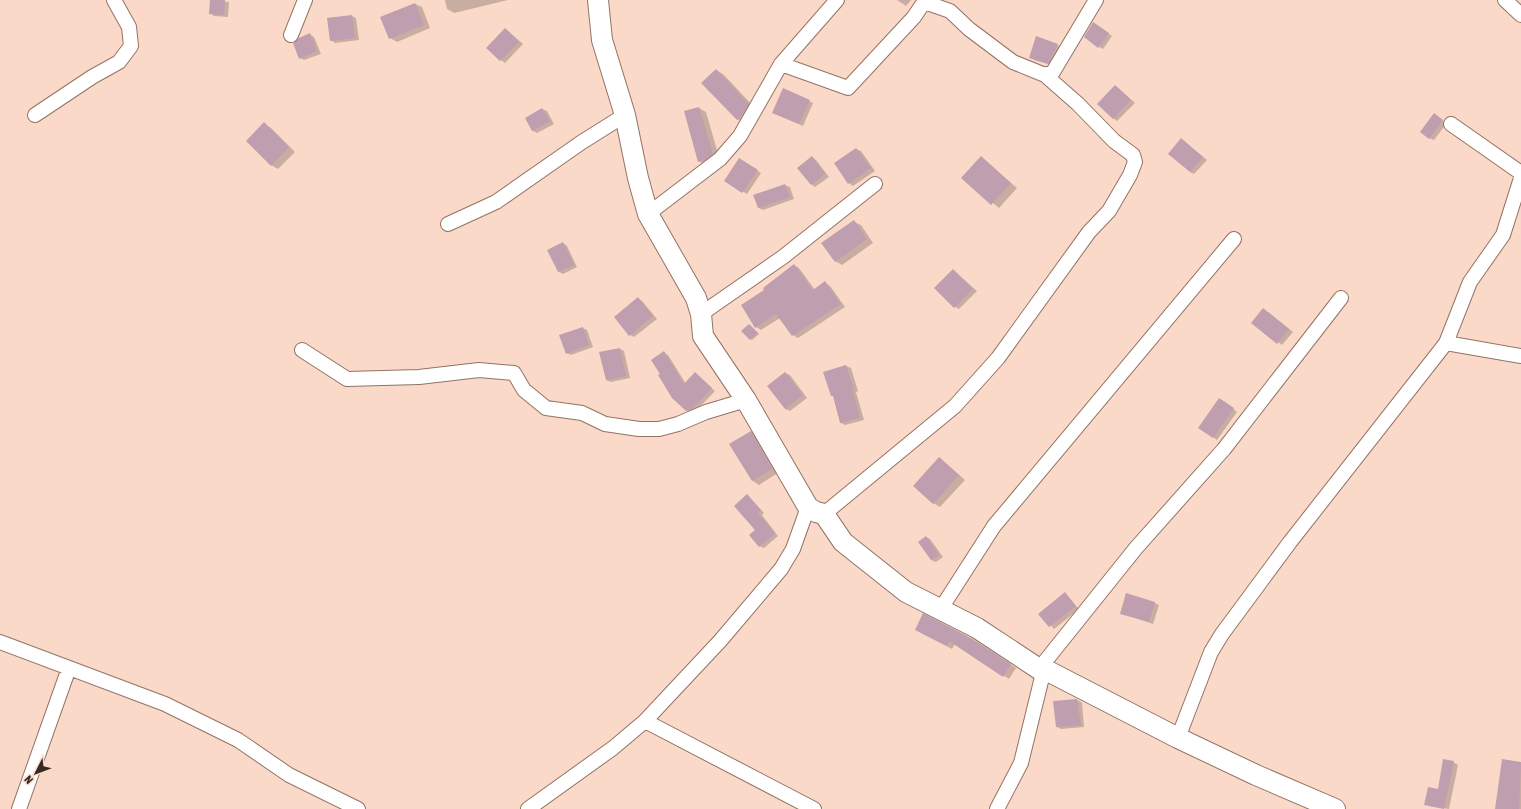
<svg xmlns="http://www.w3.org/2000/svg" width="1521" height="809" viewBox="0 0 1521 809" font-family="'Asap Condensed',sans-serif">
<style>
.shadow{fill:#0003}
.building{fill:#bf9eb0}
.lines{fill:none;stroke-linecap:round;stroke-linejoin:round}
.street-casing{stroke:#927364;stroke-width:16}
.secondary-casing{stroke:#927364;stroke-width:22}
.street{stroke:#fff;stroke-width:14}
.secondary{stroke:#fff;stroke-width:20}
</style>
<rect width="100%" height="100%" fill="#fbd9c8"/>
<path class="shadow" d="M 211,0 L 229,2 L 228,17 L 214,16 L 210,13 Z
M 445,0 L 508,0 L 454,13 L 447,9 Z
M 897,0 L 911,0 L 906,6 Z
M 415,4 L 422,7 L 430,28 L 397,42 L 390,38 L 381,17 Z
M 352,16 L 356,18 L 359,40 L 335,43 L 331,40 L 328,18 Z
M 1097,25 L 1112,36 L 1103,49 L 1099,47 Z
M 506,29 L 523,44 L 505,63 L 501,60 Z
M 310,35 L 314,37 L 321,54 L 304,60 L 300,58 Z
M 1036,38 L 1062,47 L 1053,65 L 1034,60 Z
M 716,70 L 723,74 L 755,108 L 744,123 L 737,119 Z
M 1116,86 L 1135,103 L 1117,121 L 1113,118 Z
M 809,101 L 813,103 L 803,126 L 778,115 Z
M 699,108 L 706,112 L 719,157 L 706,165 L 699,161 Z
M 542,109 L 547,111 L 554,124 L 537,133 L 533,131 L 526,119 Z
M 1438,117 L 1446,124 L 1434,140 L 1429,138 Z
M 264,124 L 271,128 L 295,152 L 278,169 L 271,165 Z
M 1181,139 L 1207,160 L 1194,174 L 1190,172 Z
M 856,149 L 861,151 L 875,171 L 853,186 L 849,183 L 835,164 Z
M 812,157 L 816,160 L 829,177 L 815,187 L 811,184 Z
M 981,158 L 1017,188 L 999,208 L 963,178 Z
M 744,162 L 761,173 L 747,194 L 726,181 Z
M 785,185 L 790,187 L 794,199 L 763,210 L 759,208 L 755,196 Z
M 854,222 L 861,225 L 873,243 L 842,265 L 835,261 Z
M 563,243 L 567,246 L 577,267 L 563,274 L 559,272 Z
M 794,265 L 799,268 L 815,290 L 825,283 L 830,286 L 845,307 L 798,338 L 793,335 L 780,318 L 761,330 L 756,327 L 766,290 Z
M 953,270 L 977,291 L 959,309 L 955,307 Z
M 638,298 L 642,301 L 657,319 L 634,337 L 630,335 Z
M 1268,312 L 1293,332 L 1282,345 L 1253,323 Z
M 750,325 L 759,334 L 752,340 L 750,339 Z
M 582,328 L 587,330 L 593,347 L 571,355 L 567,353 Z
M 620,349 L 624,351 L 630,378 L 611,382 L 606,380 Z
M 664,353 L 668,355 L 686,384 L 695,374 L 715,391 L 696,411 L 691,413 L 687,410 L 673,397 L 652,360 Z
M 846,366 L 851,368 L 858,391 L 856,392 L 864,420 L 845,425 L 841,423 L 834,397 L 825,373 Z
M 785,373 L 790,375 L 807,398 L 790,411 L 785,409 Z
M 1224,401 L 1237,412 L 1217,440 L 1213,437 Z
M 751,432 L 757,436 L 778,473 L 759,485 L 753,481 L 730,444 Z
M 940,458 L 965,480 L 940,507 L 933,503 Z
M 747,495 L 764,513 L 762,515 L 778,536 L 764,548 L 759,546 Z
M 926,537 L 930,539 L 943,557 L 936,562 L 931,560 Z
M 1065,594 L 1079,609 L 1054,629 L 1040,614 Z
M 1155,603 L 1159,605 L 1153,624 L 1121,613 Z
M 921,633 L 977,642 L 1016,668 L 1009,679 L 955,644 L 952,649 Z
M 1078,700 L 1082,703 L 1084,727 L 1061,729 L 1057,727 L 1054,702 Z
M 1503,760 L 1521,763 L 1521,809 L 1496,809 Z
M 1453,762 L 1458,765 L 1449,809 L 1430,806 L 1425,804 L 1438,790 Z"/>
<path class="building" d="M 210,0 L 225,0 L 224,15 L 209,14 Z
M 415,3 L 424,25 L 389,39 L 380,17 Z
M 352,15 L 355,38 L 330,41 L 327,18 Z
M 1093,22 L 1109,33 L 1098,48 L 1084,37 Z
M 505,28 L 519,42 L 500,61 L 486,48 Z
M 310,33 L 317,51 L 299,59 L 293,43 L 299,38 Z
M 1036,36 L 1058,44 L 1048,64 L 1029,58 Z
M 716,69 L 749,104 L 742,115 L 737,120 L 701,83 Z
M 1115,85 L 1131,100 L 1113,119 L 1097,104 Z
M 783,88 L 810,100 L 799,124 L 772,113 Z
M 699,107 L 713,154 L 705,160 L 698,162 L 684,111 Z
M 542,108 L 550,121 L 532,131 L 525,118 Z
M 1434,113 L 1443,120 L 1429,139 L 1420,132 Z
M 264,122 L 289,147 L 271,166 L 246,141 Z
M 1181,138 L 1203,157 L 1190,172 L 1168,154 Z
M 856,148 L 871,168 L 848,184 L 834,163 Z
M 812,156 L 825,174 L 811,185 L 797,168 Z
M 981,156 L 1011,183 L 991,205 L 961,178 Z
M 739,158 L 758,170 L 742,193 L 724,181 Z
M 785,184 L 790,197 L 758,208 L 753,195 Z
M 854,220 L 867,239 L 835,262 L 821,243 Z
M 563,242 L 574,265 L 558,272 L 547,250 Z
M 794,264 L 813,290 L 825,281 L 841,304 L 792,336 L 776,314 L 755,328 L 741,305 L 764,290 L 763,288 Z
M 953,269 L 973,289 L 954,308 L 934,288 Z
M 638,297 L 653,316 L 629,336 L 614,317 Z
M 1263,308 L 1289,329 L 1277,344 L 1251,323 Z
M 749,324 L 758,333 L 750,340 L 741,331 Z
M 583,327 L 589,345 L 566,354 L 559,335 Z
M 620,348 L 626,376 L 606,380 L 599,352 Z
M 664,351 L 684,384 L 695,372 L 712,388 L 692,409 L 686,411 L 672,398 L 658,375 L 660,374 L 651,360 Z
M 846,365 L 854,389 L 852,389 L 860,418 L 840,423 L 833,396 L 831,396 L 823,372 Z
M 785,372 L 803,395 L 785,409 L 767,386 Z
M 1219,398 L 1234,408 L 1213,438 L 1198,428 Z
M 751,431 L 772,469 L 752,481 L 729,444 Z
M 939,457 L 959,475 L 933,504 L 913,486 Z
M 747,494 L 761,510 L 758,513 L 775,533 L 759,547 L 749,535 L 755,530 L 734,506 Z
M 926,536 L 939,555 L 931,560 L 918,542 Z
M 1065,592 L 1076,606 L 1049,627 L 1038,614 Z
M 1126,593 L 1155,602 L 1149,622 L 1120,614 Z
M 923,613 L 971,638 L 1011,664 L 1003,677 L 949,641 L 947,646 L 915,630 Z
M 1077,699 L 1081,725 L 1056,727 L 1053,701 Z
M 1443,759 L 1454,761 L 1444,809 L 1424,805 L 1428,787 L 1438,789 Z
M 1502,759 L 1521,762 L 1519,809 L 1495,809 Z"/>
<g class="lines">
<defs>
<path id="street" d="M 1505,0 L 1521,15
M 291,35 L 305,0
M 781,64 L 848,88 L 914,17 L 924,2 L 950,11 L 969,29 L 1013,62 L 1045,75
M 35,115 L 92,77 L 119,62 L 131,46 L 129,27 L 114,0
M 1451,124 L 1521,173
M 648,214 L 720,159 L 740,136 L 781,64 L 837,0
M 448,224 L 496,202 L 582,142 L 625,115
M 701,314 L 783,257 L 875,184
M 1446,343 L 1521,356
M 302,350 L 347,379 L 419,377 L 479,370 L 514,373 L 524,390 L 546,408 L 582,413 L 605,424 L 639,429 L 659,429 L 678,424 L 706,412 L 746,400
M 824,514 L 955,406 L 998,358 L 1089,232 L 1109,211 L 1130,175 L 1135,162 L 1133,155 L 1114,141 L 1078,104 L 1045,75 L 1053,72 L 1096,0
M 940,610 L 994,526 L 1234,239
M 0,642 L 165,704 L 238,740 L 289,775 L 358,809
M 1039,669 L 1136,548 L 1224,449 L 1341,298
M 645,721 L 814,809
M 1178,738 L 1211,652 L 1222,634 L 1290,542 L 1446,343 L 1470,282 L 1503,235 L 1521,178
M 19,809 L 69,668
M 528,809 L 613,748 L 645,721 L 720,641 L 781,569 L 793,549 L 808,507
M 997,809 L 1021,763 L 1044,669"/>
<path id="secondary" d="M 598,0 L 602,40 L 625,115 L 638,178 L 648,214 L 696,298 L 701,314 L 703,336 L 746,400 L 808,507 L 816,512 L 824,514 L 843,542 L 906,592 L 977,628 L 1039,669 L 1044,669 L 1178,738 L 1256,775 L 1335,809"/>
</defs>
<use href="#street" class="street-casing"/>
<use href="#secondary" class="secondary-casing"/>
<use href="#street" class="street"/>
<use href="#secondary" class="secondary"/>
</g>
<g transform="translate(36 773) rotate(228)" stroke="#fbd9c8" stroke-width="3" paint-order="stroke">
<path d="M0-3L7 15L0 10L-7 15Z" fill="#352922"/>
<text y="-6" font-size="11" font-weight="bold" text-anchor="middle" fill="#352922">N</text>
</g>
</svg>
